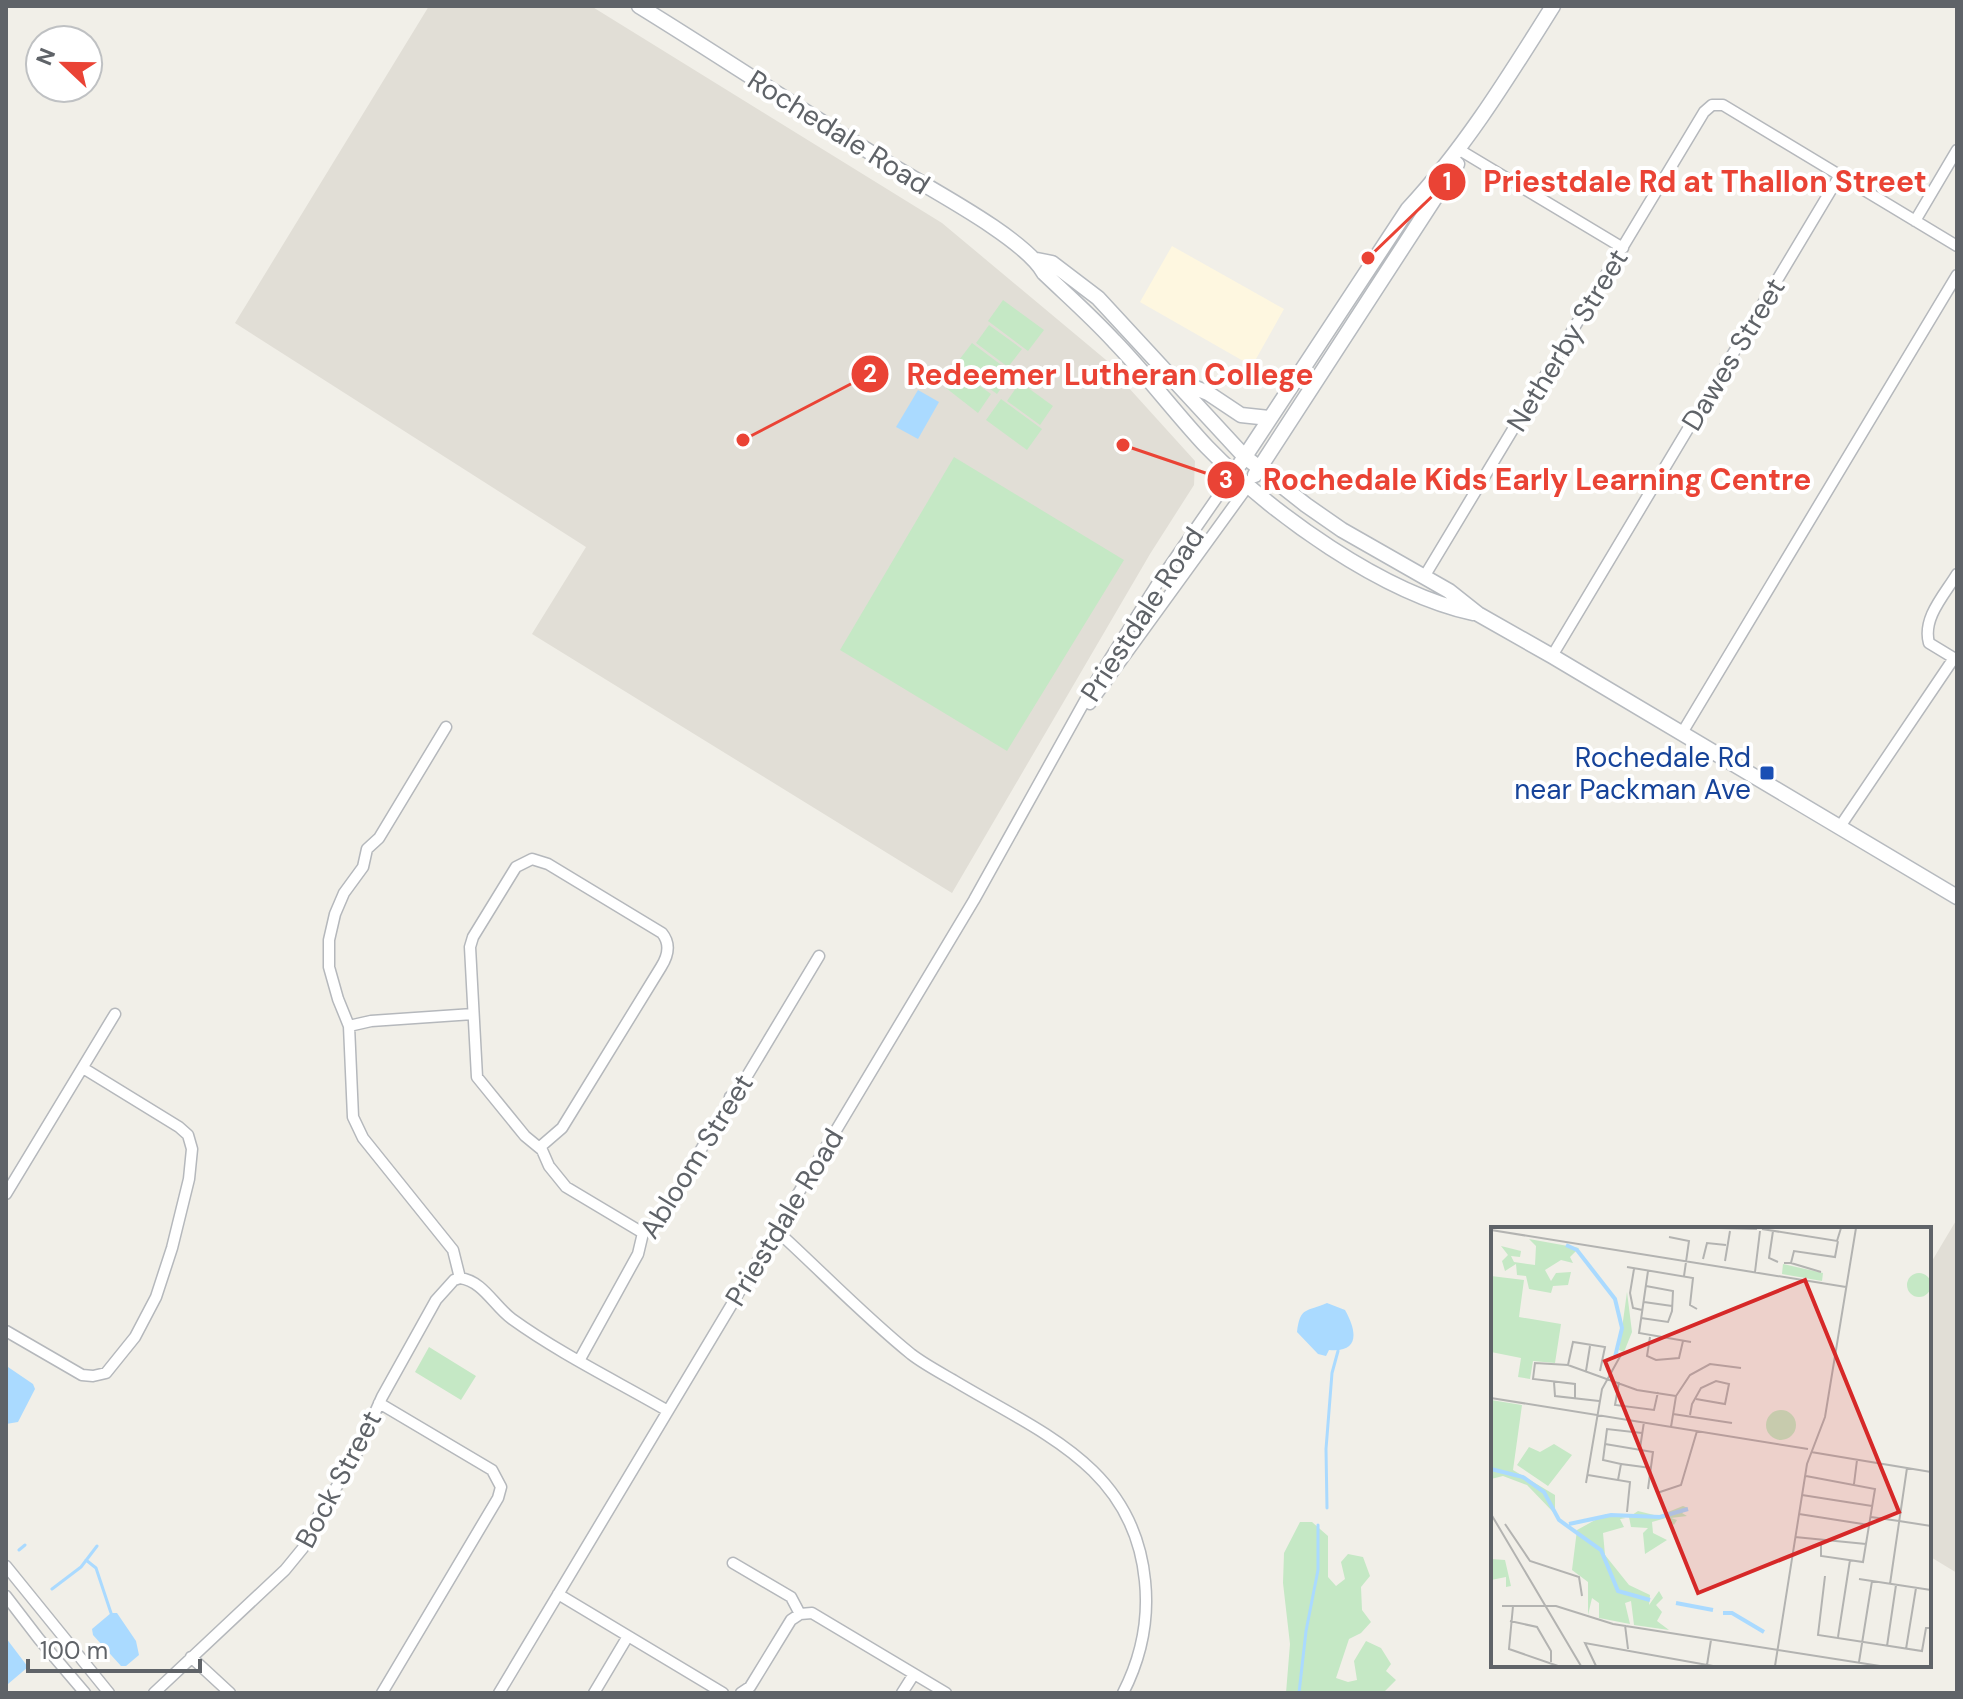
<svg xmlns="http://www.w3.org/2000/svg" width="1963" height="1699" viewBox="0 0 1963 1699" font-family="'DM Sans',sans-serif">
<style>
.commercial{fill:#fef7e0}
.education{fill:#e1ded6}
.green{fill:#c5e8c5}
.water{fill:#aadaff}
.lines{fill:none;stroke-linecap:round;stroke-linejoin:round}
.stream{stroke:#aadaff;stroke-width:3}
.street-casing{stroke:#b5b8bc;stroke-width:13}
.secondary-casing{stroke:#b6babf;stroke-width:17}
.street{stroke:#fff;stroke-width:10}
.secondary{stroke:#fff;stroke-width:14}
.transit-dot{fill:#1a4fb4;stroke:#fff;stroke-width:3}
.labels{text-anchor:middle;stroke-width:8;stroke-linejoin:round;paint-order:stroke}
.street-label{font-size:28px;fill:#5f6368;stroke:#fff}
.transit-label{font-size:28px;fill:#164399;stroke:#fff;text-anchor:end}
.inset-river{fill:none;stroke:#aadaff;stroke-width:4}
.inset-road{fill:none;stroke:#b3b3b1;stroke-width:2}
.view{fill:#d62828;fill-opacity:0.15;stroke:#d62828;stroke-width:4}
.inset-edge{fill:none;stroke:#5f6368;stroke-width:4}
.leader{fill:none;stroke:#ea4335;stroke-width:3}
.callout-dot{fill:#ea4335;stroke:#fff;stroke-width:3}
.mark-label{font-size:24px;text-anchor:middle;font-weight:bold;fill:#fff}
.callout-label{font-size:30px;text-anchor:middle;font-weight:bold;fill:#ea4335;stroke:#fff;stroke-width:8;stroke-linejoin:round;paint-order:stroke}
</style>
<rect width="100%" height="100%" fill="#f1efe8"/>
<path class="commercial" d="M 1172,246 L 1284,309 L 1252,366 L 1140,302 Z"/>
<path class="education" d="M 429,6 L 591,6 L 942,223 L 1130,380 L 1128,387 L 1195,461 L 1194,485 L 1150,554 L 952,893 L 532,634 L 586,547 L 235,323 Z
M 1957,1219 L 1957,1573 L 1929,1556 L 1929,1266 Z"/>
<path class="green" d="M 1003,300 L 1044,330 L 1028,351 L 988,321 Z
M 989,325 L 1022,349 L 1008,367 L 976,343 Z
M 972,343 L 1012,373 L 997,394 L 956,364 Z
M 958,370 L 991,394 L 978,413 L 946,388 Z
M 1020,382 L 1053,406 L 1040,425 L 1007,401 Z
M 1001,399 L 1042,429 L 1027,450 L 986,420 Z
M 954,457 L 1124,560 L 1007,751 L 840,650 Z
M 429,1347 L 476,1376 L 461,1400 L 415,1372 Z
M 1300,1522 L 1312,1522 L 1328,1536 L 1328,1577 L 1336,1586 L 1345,1579 L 1341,1562 L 1348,1554 L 1363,1557 L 1370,1576 L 1361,1587 L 1362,1610 L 1371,1622 L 1361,1633 L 1349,1639 L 1336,1678 L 1348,1682 L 1357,1680 L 1354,1661 L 1366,1641 L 1381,1648 L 1391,1664 L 1386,1671 L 1396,1680 L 1384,1692 L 1286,1693 L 1290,1644 L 1283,1583 L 1284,1553 Z"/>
<path class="water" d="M 918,390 L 939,402 L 918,439 L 896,427 Z
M 1327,1303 L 1345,1310 C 1357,1331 1360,1353 1329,1350 L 1326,1356 L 1318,1354 L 1297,1332 C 1300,1306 1307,1312 1327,1303 Z
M 8,1367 L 33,1384 L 35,1389 L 18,1422 L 6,1424 Z
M 111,1613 L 117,1613 L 136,1641 L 139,1655 L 126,1666 L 121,1666 L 93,1635 L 92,1629 Z
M 6,1638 L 28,1667 L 8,1684 L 6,1681 Z"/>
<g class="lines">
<path class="stream" d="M 1327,1508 L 1326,1449 L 1332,1373 L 1338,1351
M 19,1550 L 25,1545
M 86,1560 L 96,1568 L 111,1613
M 52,1589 L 81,1567 L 97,1546
M 1299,1693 L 1306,1631 L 1318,1570 L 1318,1525"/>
<defs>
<path id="street" d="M 1458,149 L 1623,248
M 1915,221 L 1957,150
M 1957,574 C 1945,594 1922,618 1929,643 L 1957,660
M 1424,577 L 1704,112 L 1712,105 L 1723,105 L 1957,246
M 1552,656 L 1840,175
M 1090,704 L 1248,486
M 446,727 L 379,838 L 367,849 L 363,867 L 344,893 L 335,914 L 329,940 L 329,967 L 338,999 L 349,1026 L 353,1117 L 363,1138 L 453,1250 L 460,1278
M 1682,733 L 1957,275
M 1839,828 L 1954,658
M 349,1026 L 371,1021 L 473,1014
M 540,1147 L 562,1128 L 661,967 C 668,956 671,944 662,933 L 548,864 L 532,859 L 516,867 L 473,937 L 470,947 L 477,1077 L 525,1136 L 542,1150 L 549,1166 L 566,1187 L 643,1233
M 6,1194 L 115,1014
M 776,1230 C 821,1271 864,1316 911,1354 C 924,1364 939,1372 953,1380 C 1039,1432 1134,1466 1145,1581 C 1149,1620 1141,1658 1123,1693
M 460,1278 C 483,1281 494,1306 512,1319 C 559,1353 618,1382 668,1411
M 6,1331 L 82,1375 L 93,1376 L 106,1373 L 135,1337 L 156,1297 L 172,1248 L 189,1179 L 192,1149 L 188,1135 L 179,1127 L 83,1068
M 580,1359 L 638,1254 L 643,1233 L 662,1215 L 721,1116 L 728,1110 L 730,1097 L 738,1091 L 819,956
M 379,1403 L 492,1470 L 501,1487 L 498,1498 L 382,1693
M 733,1563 L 791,1597 L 800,1614
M 6,1566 L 109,1693
M 558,1594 L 723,1693
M 6,1596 L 39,1639 L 85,1693
M 191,1657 L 230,1693
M 154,1693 L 285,1570 L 303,1548 L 313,1525 L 355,1457 L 382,1397 L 436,1300 L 454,1280 L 460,1278
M 499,1693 L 974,900 L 1097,679 L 1157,584 L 1234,473
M 594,1693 L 628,1636
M 741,1693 L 750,1687 L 791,1620 L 800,1614 L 812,1613 L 946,1693
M 902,1693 L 914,1674"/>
<path id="secondary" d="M 639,6 C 722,57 802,111 886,162 C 924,186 1024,237 1044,273 C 1067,295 1092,317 1114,341 C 1147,375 1175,413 1207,447 C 1272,514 1382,593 1473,613
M 1037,260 L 1052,263 L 1098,298 L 1244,456 L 1306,505 L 1342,530 L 1449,591 L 1478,614 L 1552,656 L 1957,897
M 1178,381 L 1208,393 L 1241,415 L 1269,418
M 1240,464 L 1408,209 C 1465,148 1509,76 1553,6
M 1255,475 L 1457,164"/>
</defs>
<use href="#street" class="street-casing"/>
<use href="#secondary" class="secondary-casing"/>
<use href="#street" class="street"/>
<use href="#secondary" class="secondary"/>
</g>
<rect class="transit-dot" x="1759" y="765" width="16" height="16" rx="4"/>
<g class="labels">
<g class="street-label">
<text transform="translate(839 132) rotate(32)" y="10">Rochedale Road</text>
<text transform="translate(1567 340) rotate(-59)" y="10">Netherby Street</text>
<text transform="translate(1733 354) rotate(-59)" y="10">Dawes Street</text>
<text transform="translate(1142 614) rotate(-57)" y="10">Priestdale Road</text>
<text transform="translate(696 1156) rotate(-58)" y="10">Abloom Street</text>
<text transform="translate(784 1217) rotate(-59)" y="10">Priestdale Road</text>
<text transform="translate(338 1479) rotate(-62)" y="10">Bock Street</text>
</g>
<g class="transit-label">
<text x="1751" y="767">Rochedale Rd<tspan x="1751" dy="32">near Packman Ave</tspan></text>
</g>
</g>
<g transform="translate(1491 1227)">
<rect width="440" height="440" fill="#f1efe8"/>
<path d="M 38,12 L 88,21 L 79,30 L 82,36 L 70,33 L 54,43 L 60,54 L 65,46 L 80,45 L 77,58 L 62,59 L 60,66 L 38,62 L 35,49 L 26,48 L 25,37 L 14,44 L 11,34 L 17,28 L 10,19 L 30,24 L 29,30 L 20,29 L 23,35 L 44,38 L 45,19 ZM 292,37 L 332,46 L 331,54 L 291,47 ZM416 58a12 12 0 1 1 24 0a12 12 0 1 1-24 0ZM 0,49 L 33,53 L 28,90 L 70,97 L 64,136 L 42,134 L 39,152 L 27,150 L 30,131 L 0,125 ZM 136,65 L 141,105 L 133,125 L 128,123 ZM 0,173 L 31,178 L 22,243 L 64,268 L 64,287 L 36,258 L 12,249 L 0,252 ZM275 198a15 15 0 1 1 30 0a15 15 0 1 1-30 0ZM 63,217 L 81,228 L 57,259 L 26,238 L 38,220 L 49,225 ZM 192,279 L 197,281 L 191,286 L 196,289 L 180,291 L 186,293 L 183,298 L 175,291 L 161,295 L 162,306 L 176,313 L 154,327 L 152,306 L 157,301 L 140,300 L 138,290 L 147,284 L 167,289 ZM 115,287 L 135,291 L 129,292 L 133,300 L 112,306 L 114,328 L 138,358 L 159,368 L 158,378 L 168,364 L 172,371 L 165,378 L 171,385 L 166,394 L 178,403 L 143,398 L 140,374 L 134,376 L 139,397 L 108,391 L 108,376 L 101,371 L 97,388 L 97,355 L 81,343 L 86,303 ZM 0,332 L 14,333 L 20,359 L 15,360 L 15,350 L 0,353 Z" fill="#c5e8c5"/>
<path class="inset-river" d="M 75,18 L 86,23 L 124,72 L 131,101 L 124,130M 0,242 L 32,250 L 53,265 L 68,293 L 110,323 L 127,364 L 159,373M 78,297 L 120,288 L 169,290 L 197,282M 185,376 L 222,383M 232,386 L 241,386 L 273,405"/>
<path class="inset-road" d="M 228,1 L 266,2M 271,2 L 346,14 L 350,1M 0,3 L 355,60M 282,4 L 278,31 L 287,35M 178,10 L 198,14 L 193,49M 212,32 L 216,16 L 235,18M 234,34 L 239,4M 293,36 L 300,36 L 303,24 L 344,30 L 347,14M 300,36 L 330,45M 136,40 L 202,51 L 199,78 L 206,82M 143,42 L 139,66 L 142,81 L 151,83M 157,44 L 148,106 L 200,115M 264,45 L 269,4M 153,75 L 181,79M 150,91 L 177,95 L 181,84 L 182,64 L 155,59M 159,110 L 156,129 L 165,133 L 188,131 L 192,114M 77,138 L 82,115 L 114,120 L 109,144M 95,144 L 99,119M 63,155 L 64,169 L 108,174M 128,155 L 124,178 L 163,183 L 167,165M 0,171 L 317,222M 84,172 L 84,157 L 42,152 L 44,136 L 77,138 L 146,163 L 185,169M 182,187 L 241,196M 199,188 L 201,177 L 210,161 L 225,154 L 238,157 L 234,177 L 205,172M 180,200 L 185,169 L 199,148 L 219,137 L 250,141M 114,217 L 162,225 L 157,262M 149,221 L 153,195M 320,225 L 440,245M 130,237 L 160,241M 97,248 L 139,255 L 136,285M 315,249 L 384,262 L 372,335 L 330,329 L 330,316M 127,253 L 130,237 L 112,233 L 116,202 L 151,206M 95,256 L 111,162 L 131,126M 363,257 L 366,233M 166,266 L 190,258 L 206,204M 311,268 L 381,279M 0,287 L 90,439M 308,287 L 378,298M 380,290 L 408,294M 408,294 L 440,299M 14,297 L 39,334 L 88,350 L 91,369M 304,310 L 375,317M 334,349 L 327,408 L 431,424 L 435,401 L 440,401M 368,352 L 440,363M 399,357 L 416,241M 11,379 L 65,379 L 122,397 L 389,439M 22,379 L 18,422 L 67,439M 19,394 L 46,400 L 60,424 L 60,435M 134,398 L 137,422M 347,410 L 359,333M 396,419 L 405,358M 415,422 L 425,361M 368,435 L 381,354M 216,438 L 220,413M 105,439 L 94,416 L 222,439M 284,439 L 316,237 L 334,190 L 365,1"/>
<path class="view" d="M 314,53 L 408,285 L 207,366 L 114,134 Z"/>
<rect width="440" height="440" class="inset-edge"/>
</g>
<path class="leader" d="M1368 258L1447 182M743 440L870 374M1123 445L1226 480"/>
<g class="callout-dot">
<circle cx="1368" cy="258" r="8"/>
<circle cx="743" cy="440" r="8"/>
<circle cx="1123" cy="445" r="8"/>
<circle cx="1447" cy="182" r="20"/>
<circle cx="870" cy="374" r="20"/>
<circle cx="1226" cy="480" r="20"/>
</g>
<g class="mark-label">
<text x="1447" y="190">1</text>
<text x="870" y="382">2</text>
<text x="1226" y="488">3</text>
</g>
<g class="callout-label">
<text x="1705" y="192">Priestdale Rd at Thallon Street</text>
<text x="1110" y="385">Redeemer Lutheran College</text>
<text x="1537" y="490">Rochedale Kids Early Learning Centre</text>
</g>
<rect width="1963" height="1699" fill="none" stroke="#5f6368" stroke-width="16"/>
<g transform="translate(64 64) rotate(292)"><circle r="38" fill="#ffffff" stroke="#bfc1c3" stroke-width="2"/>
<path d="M0-6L14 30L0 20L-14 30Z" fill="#ea4335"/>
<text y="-12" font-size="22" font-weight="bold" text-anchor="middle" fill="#5f6368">N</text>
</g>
<path d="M28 1659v12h172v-12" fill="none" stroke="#5f6368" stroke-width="4"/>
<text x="40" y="1659" font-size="24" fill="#5f6368" stroke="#ffffff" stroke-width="6" paint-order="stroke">100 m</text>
</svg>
